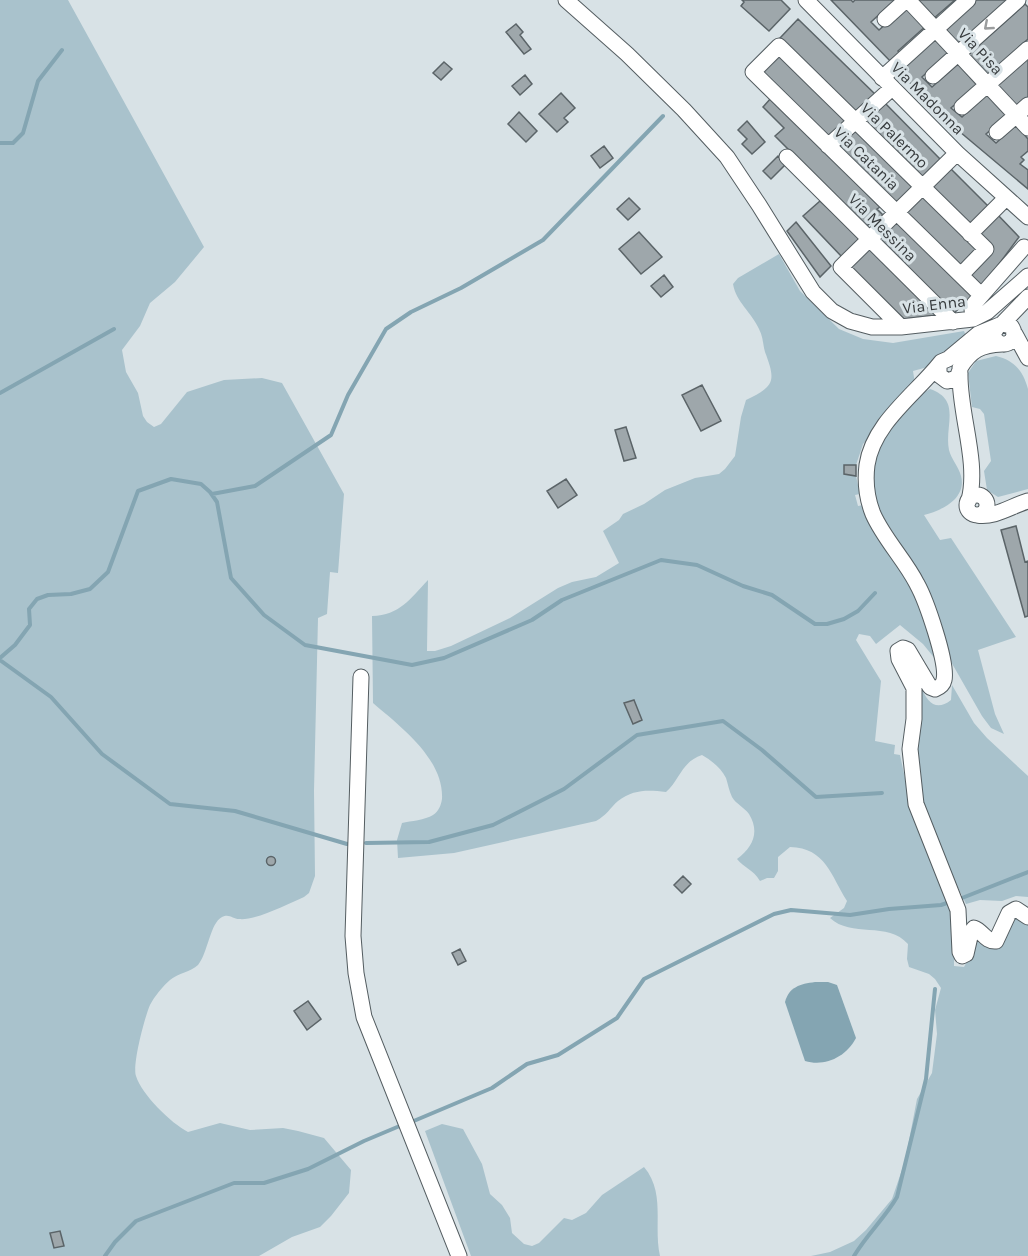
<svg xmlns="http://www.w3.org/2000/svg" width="1028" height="1256" viewBox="0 0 1028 1256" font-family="Karla,sans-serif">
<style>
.green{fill:#a9c2cc}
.water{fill:#84a5b2}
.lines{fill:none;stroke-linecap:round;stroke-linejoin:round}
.stream{stroke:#84a5b2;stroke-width:4}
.building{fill:#9ea7ab;stroke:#5b6468;stroke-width:1.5}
.street-casing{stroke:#545d61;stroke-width:17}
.street{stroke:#fff;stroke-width:15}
.oneway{stroke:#9b9d9e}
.labels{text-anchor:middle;stroke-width:6;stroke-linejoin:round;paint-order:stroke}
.street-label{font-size:16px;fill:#373b3d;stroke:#d8e2e6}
</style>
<rect width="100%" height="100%" fill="#d8e2e6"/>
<path class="green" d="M 0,0 L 68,0 L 204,247 L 175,282 L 150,303 L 140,326 L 122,350 L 126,372 L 138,393 L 143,416 L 147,422 L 154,427 L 161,424 L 187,392 L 224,380 L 262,378 L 282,383 L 344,494 L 338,573 L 330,572 L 327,614 L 318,618 L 314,791 L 315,876 L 309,893 L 304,897 C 288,904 255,921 239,919 C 233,919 229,913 222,917 C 210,923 208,953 198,965 C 191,972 178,973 170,980 C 163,986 154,997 150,1005 C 145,1016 132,1065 136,1076 C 142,1095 171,1123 188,1132 L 220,1123 L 250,1130 L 283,1128 L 298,1131 L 324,1138 L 351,1170 L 349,1193 L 331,1216 L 320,1227 L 292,1237 L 259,1256 L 0,1256 Z
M 779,254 L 800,291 L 839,329 L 863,339 L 893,343 L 964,331 L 966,336 L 935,365 L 913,371 L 915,384 L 863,444 L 856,465 L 845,466 L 844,474 L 856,476 L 860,494 L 855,495 L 858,506 L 864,505 L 919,602 L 938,655 L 936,660 L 923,644 L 900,625 L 876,644 L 870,636 L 859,634 L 856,640 L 881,681 L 875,741 L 895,745 L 894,754 L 900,755 L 912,811 L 954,911 L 954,966 L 964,967 L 970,956 L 977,935 L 991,946 L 1011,917 L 1018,914 L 1028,922 L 1028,1256 L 811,1256 L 830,1252 L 854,1241 L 866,1230 L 892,1199 L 905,1161 L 917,1099 L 932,1073 L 937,1034 L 935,1010 L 941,988 L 935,979 L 929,974 L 909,967 L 907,959 L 908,944 C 888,921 851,938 830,918 L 844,908 L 847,901 C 831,876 826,848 790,847 L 778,857 L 778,871 L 774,878 L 767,878 L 760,881 C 753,869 744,868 737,859 C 753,847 760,832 749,814 C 744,807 736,804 732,797 C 729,791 728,784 726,778 C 721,768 711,760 702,755 C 681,762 680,780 666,792 C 648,790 634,789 618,801 C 610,808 607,815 596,821 L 454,853 L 398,858 L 397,840 L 402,823 C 411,821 425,820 433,815 C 439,811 441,805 442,799 C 444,759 401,727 373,703 L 372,616 C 400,615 410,599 428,580 L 427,651 L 435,651 L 451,646 L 510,618 L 558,588 L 572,582 L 596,577 L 619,563 L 603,531 L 619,520 L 623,514 L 644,504 L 665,490 L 695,478 L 719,474 L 725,469 L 735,456 L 741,417 L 746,400 C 775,386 776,381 765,352 C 763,345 763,336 759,329 C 752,313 736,302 733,284 L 738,278 Z
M 996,356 C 1014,360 1023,371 1028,389 L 1028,489 L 998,497 L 987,490 L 984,471 L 991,461 L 984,414 L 980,409 L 972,407 L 968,373 L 976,361 Z
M 930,389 C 962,400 944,426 949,450 C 951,459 959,467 961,476 C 967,499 941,511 924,515 L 940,540 L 951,538 L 1016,637 L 978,650 L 995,714 L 1004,734 L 991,728 L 982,716 L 950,660 L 909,557 L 881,514 L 872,491 L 873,458 L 889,427 L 923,393 Z
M 952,685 L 974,723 L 987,738 L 1028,776 L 1028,897 L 1016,896 L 1002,901 L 980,900 L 966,904 C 949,868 929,833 920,793 C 913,760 919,721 921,687 C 927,702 936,712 951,700 Z
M 442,1124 L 463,1129 L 482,1164 L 490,1194 L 502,1205 L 510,1218 L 512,1233 L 524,1244 L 532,1246 L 539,1243 L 564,1218 L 572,1220 L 586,1213 L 602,1195 L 644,1167 C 666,1193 653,1226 660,1256 L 471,1256 L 425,1131 Z"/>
<path class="water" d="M 815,982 L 828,982 L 837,985 L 856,1038 C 846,1057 825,1067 805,1061 L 785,1002 C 789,987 800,984 815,982 Z"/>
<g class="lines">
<path class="stream" d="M 0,143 L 13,143 L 23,133 L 38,81 L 62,50
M 0,393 L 114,329
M 212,494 L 255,486 L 331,435 L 348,395 L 386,329 L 411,312 L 461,288 L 543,240 L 663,116
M 0,658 L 15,645 L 30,625 L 29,609 L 37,599 L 48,595 L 71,594 L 90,589 L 108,572 L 138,491 L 171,479 L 201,484 L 210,492 L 217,502 L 231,578 L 264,615 L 305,645 L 412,665 L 444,658 L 532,620 L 562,600 L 661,560 L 697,565 L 743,586 L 772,595 L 815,624 L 827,624 L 844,619 L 858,611 L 875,593
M 0,660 L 51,697 L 102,754 L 170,804 L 235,811 L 347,844
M 366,843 L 429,842 L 493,825 L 564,789 L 637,735 L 723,721 L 762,750 L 816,797 L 882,793
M 957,900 L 1028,872
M 409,1123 L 492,1088 L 527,1064 L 558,1055 L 617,1018 L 644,979 L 774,914 L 791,910 L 850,915 L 889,909 L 941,905 L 950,902
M 105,1256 L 115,1242 L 136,1221 L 234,1183 L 264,1183 L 308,1169 L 364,1141 L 402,1125
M 854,1256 C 867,1234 885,1218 897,1197 L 926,1079 L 935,989"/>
</g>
<path class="building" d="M 742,0 L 781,0 L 790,9 L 769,31 L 741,6 L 744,2 Z
M 831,0 L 851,0 L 853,2 L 855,0 L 895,0 L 871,22 L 879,30 L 907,5 L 927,25 L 898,51 L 901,54 L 892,63 Z
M 916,0 L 955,0 L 933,19 Z
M 974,0 L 1008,0 L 958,45 L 943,28 Z
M 1025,4 L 1028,7 L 1028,39 L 987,76 L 968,55 Z
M 798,19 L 878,97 L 869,106 L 865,102 L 855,112 L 780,38 Z
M 516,24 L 523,32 L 520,35 L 531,49 L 524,54 L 506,32 Z
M 934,36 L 949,52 L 922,77 L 932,87 L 958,64 L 977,85 L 951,108 L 962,117 L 987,94 L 1007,116 L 986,134 L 996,143 L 1016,125 L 1028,139 L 1028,151 L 1021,157 L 1024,160 L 1020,164 L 1028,170 L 1028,189 L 941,116 L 897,69 Z
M 778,53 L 848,119 L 829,137 L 761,70 Z
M 1028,57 L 1028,97 L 1016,107 L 996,86 Z
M 444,62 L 452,69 L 441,80 L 433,73 Z
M 525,75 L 532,84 L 520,95 L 512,86 Z
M 561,93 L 575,108 L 564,118 L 568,122 L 557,132 L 539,114 Z
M 771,98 L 880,207 L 877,209 L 884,216 L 874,227 L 870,223 L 866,227 L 775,136 L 784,128 L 763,107 Z
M 882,100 L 941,160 L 922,179 L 864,121 Z
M 519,112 L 537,131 L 526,142 L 508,124 Z
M 747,121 L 765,142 L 752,154 L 742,144 L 747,139 L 738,130 Z
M 855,127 L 914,185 L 895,204 L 836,146 Z
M 604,146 L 613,158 L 600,168 L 591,156 Z
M 778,156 L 786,164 L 771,179 L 763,171 Z
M 949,167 L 991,209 L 972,228 L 930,187 Z
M 922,194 L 978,248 L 961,268 L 904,213 Z
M 629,198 L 640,209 L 628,220 L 617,209 Z
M 820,201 L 861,239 L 842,257 L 803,216 Z
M 996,213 L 1019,237 L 982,287 L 968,276 L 993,249 L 976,232 Z
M 897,221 L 972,296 L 952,315 L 877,241 Z
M 796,222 L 831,266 L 820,277 L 787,231 Z
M 639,232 L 662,257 L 641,274 L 619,249 Z
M 868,247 L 939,315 L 904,319 L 850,266 Z
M 664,275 L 673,287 L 661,297 L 651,286 Z
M 702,385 L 721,421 L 701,431 L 682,395 Z
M 626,427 L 636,458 L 624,461 L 615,430 Z
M 844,465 L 856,465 L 856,476 L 844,474 Z
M 566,479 L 577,495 L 558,508 L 547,491 Z
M 1016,526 L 1025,562 L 1028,561 L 1028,616 L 1025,617 L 1001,530 Z
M 634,700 L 642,720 L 633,724 L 624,703 Z
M266.5 861a4.5 4.5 0 1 1 9 0a4.5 4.5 0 1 1-9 0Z
M 683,876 L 691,884 L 682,893 L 674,885 Z
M 460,949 L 466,961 L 458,965 L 452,953 Z
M 308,1001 L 321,1019 L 307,1030 L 294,1011 Z
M 60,1231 L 64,1246 L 54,1248 L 50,1233 Z"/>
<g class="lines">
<defs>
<path id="street" d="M 566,0 L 627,54 L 684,110 L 727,157 L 759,205 L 813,292 L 832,311 L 850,321 L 872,327 L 901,327 L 973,319 L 987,312 L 1028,276
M 806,0 L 957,153 L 1028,217
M 908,0 L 1028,128
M 885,19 L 906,0
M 933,76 L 1018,0
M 882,78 L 968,0
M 962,107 L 1028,49
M 997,132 L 1028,105
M 828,146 L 892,88
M 787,157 L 953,322
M 970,234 L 1006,198
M 961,275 L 986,249 L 779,46 L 753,72 C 829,147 905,221 981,295
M 1028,297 L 1002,324 L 978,334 L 948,359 L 941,362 C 916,394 873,423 867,465 C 865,481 867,499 873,514 C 884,539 905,560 917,584 C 926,600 948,663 944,680 C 943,685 940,687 935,689 L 930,687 L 908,650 L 903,648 L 898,651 L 899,659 L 914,688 L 914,719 L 910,749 L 916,804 L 958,910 L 960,952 L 962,956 L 966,954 L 971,932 L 974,928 C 983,931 985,942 996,941 L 1009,913 L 1016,909 L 1028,917
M 973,319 L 972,309 L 974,304 L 1024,247
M 998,326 L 993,334 C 998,353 1022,342 1011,326 L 1002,324
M 901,327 L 841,267 L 957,153
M 1015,334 L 1028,358
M 939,365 L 939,375 L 947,381 L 957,378 L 960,370
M 960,368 C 971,350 981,345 1002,344
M 960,373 C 959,413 979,462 969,500
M967 505a10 10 0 1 1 20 0a10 10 0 1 1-20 0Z
M 977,515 C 995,518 1011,506 1028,501
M 361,677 L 353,936 L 356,973 L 364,1017 L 459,1256"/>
</defs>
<use href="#street" class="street-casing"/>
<use href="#street" class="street"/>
</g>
<defs><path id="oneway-chevron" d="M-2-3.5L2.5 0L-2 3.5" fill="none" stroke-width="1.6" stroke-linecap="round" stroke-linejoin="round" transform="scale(1.5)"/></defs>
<use class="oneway" href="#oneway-chevron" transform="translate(988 26) rotate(139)"/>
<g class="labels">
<g class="street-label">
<text transform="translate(981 51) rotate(47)" y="6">Via Pisa</text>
<text transform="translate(928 98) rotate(45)" y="6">Via Madonna</text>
<text transform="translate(895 135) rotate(44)" y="6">Via Palermo</text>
<text transform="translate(867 158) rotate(44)" y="6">Via Catania</text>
<text transform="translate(883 227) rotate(45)" y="6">Via Messina</text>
<text transform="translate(934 304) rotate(-7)" y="6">Via Enna</text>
</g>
</g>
</svg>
